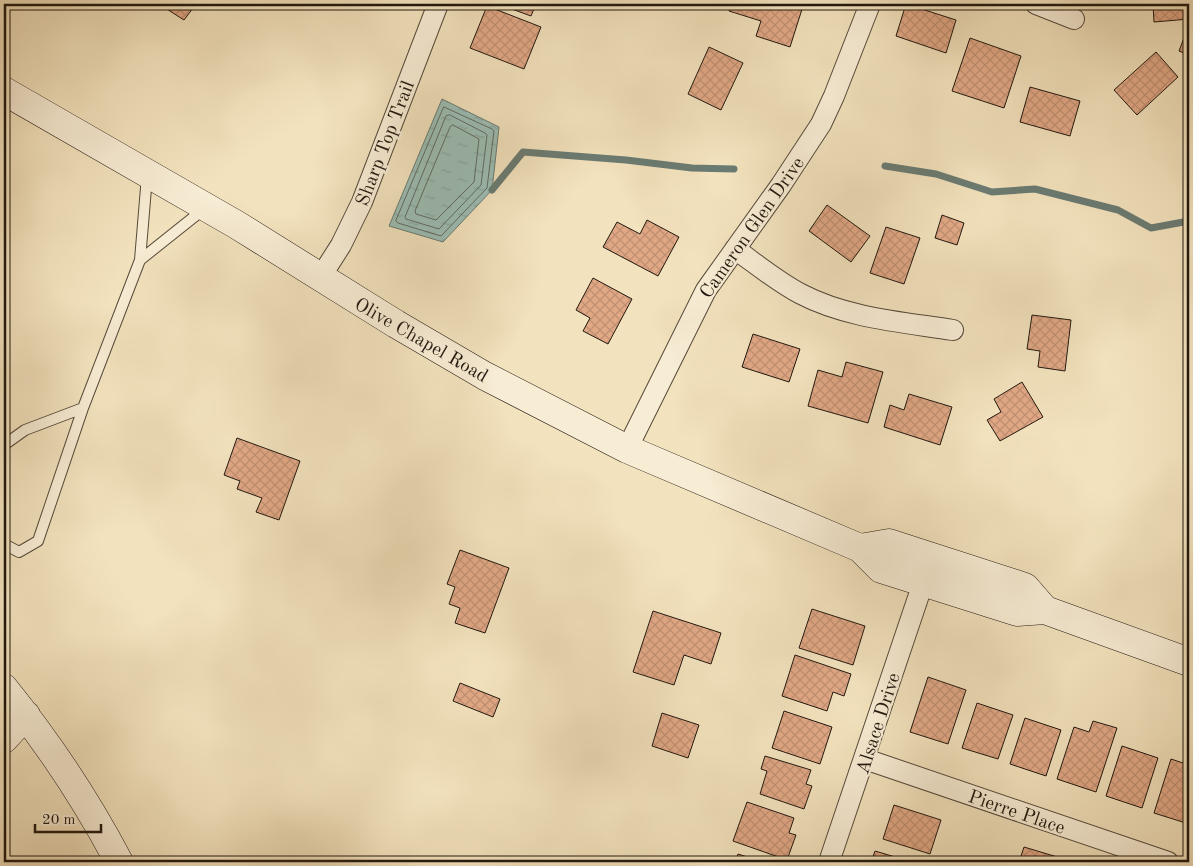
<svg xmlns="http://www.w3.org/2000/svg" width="1193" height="866" viewBox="0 0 1193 866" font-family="'Old Standard TT',serif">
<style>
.water{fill:url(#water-ripples);stroke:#6a7b72}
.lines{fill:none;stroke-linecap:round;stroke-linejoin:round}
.shore{stroke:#5e6a62;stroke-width:1}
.stream{stroke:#6a7b72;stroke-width:7}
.building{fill:url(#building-cross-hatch);stroke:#21180f}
.lane-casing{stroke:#554a3a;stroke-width:12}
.street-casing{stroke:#554a3a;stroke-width:22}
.secondary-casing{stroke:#21180f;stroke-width:29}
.lane{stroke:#f7ecd4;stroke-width:10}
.street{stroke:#f7ecd4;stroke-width:20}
.secondary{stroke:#f7ecd4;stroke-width:28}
.labels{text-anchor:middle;stroke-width:4.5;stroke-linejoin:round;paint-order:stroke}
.street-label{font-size:19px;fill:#21180f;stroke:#f7ecd4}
</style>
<defs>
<pattern id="water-ripples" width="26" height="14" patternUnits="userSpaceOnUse" patternTransform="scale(1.25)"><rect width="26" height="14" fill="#9bbdb4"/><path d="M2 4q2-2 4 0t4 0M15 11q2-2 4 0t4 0" fill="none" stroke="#85a29a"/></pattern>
<pattern id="building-cross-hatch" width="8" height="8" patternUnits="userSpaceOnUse" patternTransform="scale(1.25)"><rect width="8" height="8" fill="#e1a886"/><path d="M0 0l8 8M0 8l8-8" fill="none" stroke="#c19072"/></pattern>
</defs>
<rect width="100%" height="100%" fill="#f2e2bd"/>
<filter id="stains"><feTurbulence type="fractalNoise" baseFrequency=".004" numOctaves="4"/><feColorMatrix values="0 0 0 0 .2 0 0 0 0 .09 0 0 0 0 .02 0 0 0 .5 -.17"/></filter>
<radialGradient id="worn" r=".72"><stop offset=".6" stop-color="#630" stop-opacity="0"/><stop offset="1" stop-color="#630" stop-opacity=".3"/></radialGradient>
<path class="water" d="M 442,99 L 499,127 L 492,190 L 443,242 L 389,226 Z"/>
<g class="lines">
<path class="shore" d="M 444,107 L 492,129 L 494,131 L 487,188 L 441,236 L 398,223 L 396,221 Z
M 450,115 L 485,133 L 487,135 L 481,185 L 439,229 L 406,219 L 405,217 L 446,116 Z
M 453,125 L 479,139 L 474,182 L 436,220 L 416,214 L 415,211 L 450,127 Z"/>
<path class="stream" d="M 885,166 L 936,174 L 992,192 L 1035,189 L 1118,210 L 1151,228 L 1189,221
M 492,190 L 523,152 L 626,160 L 692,168 L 734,169"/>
</g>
<path class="building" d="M 159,4 L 196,4 L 184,20 Z
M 498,4 L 536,4 L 531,16 Z
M 731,4 L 795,4 L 803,6 L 790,47 L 756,36 L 761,21 L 729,11 Z
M 906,4 L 956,20 L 946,53 L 896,36 Z
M 1153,4 L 1189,4 L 1189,19 L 1154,22 Z
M 487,6 L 541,27 L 524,69 L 470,48 Z
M 1187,30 L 1189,30 L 1189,55 L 1179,51 Z
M 970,38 L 1021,56 L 1004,108 L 952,91 Z
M 709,47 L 743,63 L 721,110 L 688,94 Z
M 1156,52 L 1178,77 L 1137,115 L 1114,90 Z
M 1030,87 L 1080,101 L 1070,136 L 1020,122 Z
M 827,205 L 870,236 L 851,262 L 809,231 Z
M 942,215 L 964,223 L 957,245 L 935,238 Z
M 647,220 L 679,237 L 658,276 L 603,247 L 617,222 L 640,234 Z
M 886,227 L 920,238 L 904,284 L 870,273 Z
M 593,278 L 632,299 L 608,344 L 583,331 L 590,318 L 576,310 Z
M 1032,315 L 1071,320 L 1065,371 L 1038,367 L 1040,351 L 1027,349 Z
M 753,334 L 800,349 L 789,382 L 742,367 Z
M 846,362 L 883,372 L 868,423 L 808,406 L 818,370 L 842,377 Z
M 1022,382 L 1043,417 L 1000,441 L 987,420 L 1001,412 L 994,399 Z
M 909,394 L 952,407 L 940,445 L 884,427 L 890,405 L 904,410 Z
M 237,438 L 300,461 L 279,520 L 256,512 L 262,498 L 237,489 L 240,481 L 224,475 Z
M 460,550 L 509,568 L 485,633 L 455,623 L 460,608 L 449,604 L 455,587 L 447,584 Z
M 812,609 L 865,626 L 853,665 L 799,648 Z
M 653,611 L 721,633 L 711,664 L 684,655 L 674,685 L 633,672 Z
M 795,655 L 851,674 L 844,696 L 833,692 L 827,711 L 782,696 Z
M 928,677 L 966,690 L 948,744 L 910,732 Z
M 460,683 L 500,699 L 493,717 L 453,701 Z
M 977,703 L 1013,715 L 998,759 L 962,748 Z
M 784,711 L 832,727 L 820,764 L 772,748 Z
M 662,713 L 699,725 L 688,758 L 652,746 Z
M 1025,718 L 1061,730 L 1046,776 L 1010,764 Z
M 1093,721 L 1117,728 L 1096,792 L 1057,779 L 1074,727 L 1089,732 Z
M 1122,746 L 1158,758 L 1142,808 L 1106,796 Z
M 765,756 L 811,770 L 806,784 L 812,786 L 804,809 L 760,794 L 767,771 L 761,769 Z
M 1171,759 L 1189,765 L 1189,824 L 1154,813 Z
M 747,802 L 794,818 L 789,833 L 796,835 L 787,860 L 733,841 Z
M 894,805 L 941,820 L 930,854 L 883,839 Z
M 1024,847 L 1074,862 L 1019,862 Z
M 875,851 L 912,862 L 871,862 Z
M 738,854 L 763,862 L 735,862 Z
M 266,861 L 316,861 L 316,862 L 266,862 Z"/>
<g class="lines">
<defs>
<path id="lane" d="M 140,260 L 204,209
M 4,445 L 25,430 L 83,408 L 140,260 L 147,176
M 4,544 L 19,552 L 38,541 L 83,408"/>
<path id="street" d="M 1036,4 L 1074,19
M 735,249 C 756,264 778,282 801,294 C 847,318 902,322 953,330
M 320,278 L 341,245 L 362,202 L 438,4
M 627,449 L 706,290 L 781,185 L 821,124 L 834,96 L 870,4
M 865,759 L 1168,862
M 829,862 L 923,583"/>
<path id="secondary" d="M 4,91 L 237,225 L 396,324 L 485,376 L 627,449 L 860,548 L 881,569 L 1017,612 L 1045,610 L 1189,662
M 860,548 L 889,543 L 1025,587 L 1045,610
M 4,688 C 46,740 88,803 119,862
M 4,739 L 26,715"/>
</defs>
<use href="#lane" class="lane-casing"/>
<use href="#street" class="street-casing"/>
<use href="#secondary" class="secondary-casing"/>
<use href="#lane" class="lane"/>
<use href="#street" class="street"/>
<use href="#secondary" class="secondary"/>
</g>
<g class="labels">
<g class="street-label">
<text transform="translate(384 143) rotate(-69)" y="7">Sharp Top Trail</text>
<text transform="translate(751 227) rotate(-55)" y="7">Cameron Glen Drive</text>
<text transform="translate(422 339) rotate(30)" y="7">Olive Chapel Road</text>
<text transform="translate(877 723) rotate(-72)" y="7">Alsace Drive</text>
<text transform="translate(1017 811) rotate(19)" y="7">Pierre Place</text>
</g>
</g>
<rect width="1193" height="866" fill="none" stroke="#f2e2bd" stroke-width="20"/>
<rect x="5" y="5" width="1183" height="856" fill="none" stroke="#21180f" stroke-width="2.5"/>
<rect x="10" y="10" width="1173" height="846" fill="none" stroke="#21180f"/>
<path d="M35 824v8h66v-8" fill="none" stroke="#21180f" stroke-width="2.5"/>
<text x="42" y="824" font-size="15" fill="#21180f" stroke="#f7ecd4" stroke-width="4" paint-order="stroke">20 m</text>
<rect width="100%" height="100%" filter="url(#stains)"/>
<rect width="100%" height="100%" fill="url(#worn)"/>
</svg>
